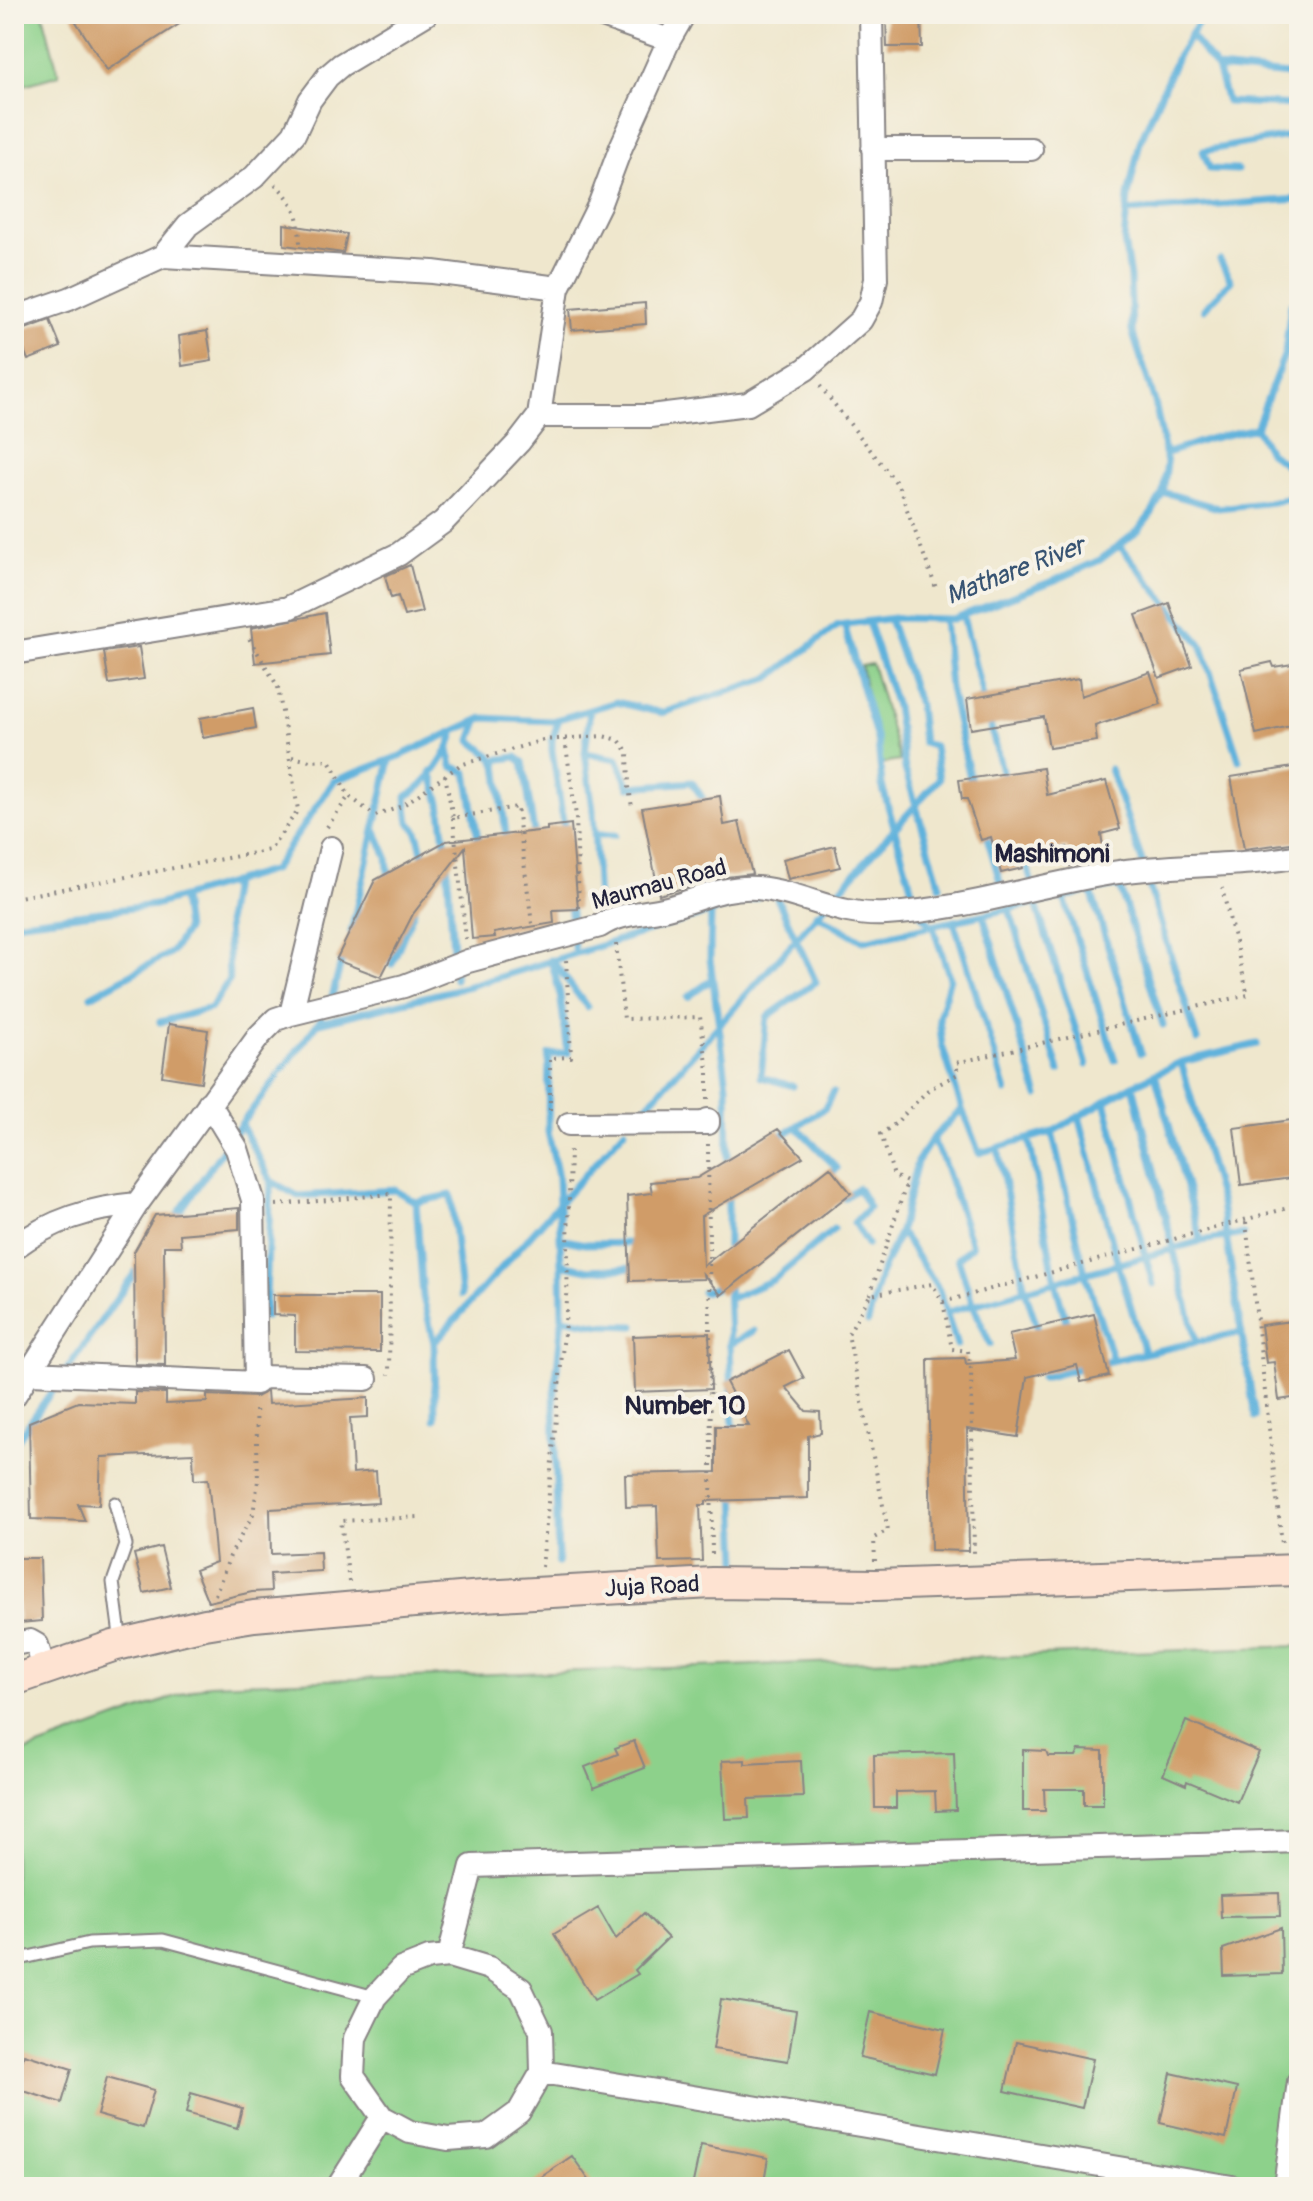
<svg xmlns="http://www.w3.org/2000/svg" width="1313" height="2201" viewBox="0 0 1313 2201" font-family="Pangolin,sans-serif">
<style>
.green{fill:#8dd18b;stroke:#587a63;stroke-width:2}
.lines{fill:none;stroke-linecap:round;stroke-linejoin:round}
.stream{stroke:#61b2dc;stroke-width:7}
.building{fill:#d09c68}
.lane-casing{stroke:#888484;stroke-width:15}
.street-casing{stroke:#888484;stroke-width:26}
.secondary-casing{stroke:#888484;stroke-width:34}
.path{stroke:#888484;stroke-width:4;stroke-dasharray:2 6;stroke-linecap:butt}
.lane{stroke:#fff;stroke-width:11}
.street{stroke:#fff;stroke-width:22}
.secondary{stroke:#fee3d2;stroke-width:30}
.labels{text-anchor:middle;stroke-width:8;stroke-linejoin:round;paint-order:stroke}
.street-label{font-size:24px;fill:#22223b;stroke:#f7f3e8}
.water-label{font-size:26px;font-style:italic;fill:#385473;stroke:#f7f3e8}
.neighbourhood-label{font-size:26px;font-weight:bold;fill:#22223b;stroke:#f7f3e8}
</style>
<rect width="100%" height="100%" fill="#f7f3e8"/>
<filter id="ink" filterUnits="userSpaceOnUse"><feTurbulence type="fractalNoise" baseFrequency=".0125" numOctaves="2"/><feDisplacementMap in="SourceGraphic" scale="16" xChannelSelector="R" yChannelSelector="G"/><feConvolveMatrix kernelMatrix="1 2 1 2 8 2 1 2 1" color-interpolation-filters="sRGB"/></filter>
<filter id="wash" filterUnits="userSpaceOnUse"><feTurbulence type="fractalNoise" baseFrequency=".006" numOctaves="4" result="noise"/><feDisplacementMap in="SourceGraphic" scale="32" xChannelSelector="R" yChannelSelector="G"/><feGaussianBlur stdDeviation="1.8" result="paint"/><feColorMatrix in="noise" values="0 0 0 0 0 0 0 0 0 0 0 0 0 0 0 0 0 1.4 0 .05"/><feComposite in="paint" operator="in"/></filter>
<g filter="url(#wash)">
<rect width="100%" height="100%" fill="#efe7cd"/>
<path class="green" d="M 14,14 L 43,14 L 59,75 L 14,88 Z
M 872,664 L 900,761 L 880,764 L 861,666 Z
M 1299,1646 L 1299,2187 L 14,2187 L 14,1756 L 209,1684 Z"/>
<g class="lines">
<path class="stream" d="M 1190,35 L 1217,68 L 1299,76
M 1217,68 L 1227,102 L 1299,105
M 1237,170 L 1210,169 L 1203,151 L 1299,134
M 1127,212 L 1299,199
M 1204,309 L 1231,281 L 1220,260
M 1256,428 L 1269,452 L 1298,474 L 1296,481 L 1299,486
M 1165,454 L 1208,439 L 1256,428 L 1285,353 L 1291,304
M 1163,492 L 1218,508 L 1273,502 L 1299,495
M 1296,494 L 1299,509
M 1119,545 L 1201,644 L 1239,760
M 963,616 L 985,705
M 944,619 L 950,688 L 972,787
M 868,622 L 896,706 L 905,769 L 940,886
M 844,624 L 878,743 L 882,785 L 918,911 L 933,927 L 950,978 L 939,1018 L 942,1045 L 962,1109 L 932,1139 L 917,1162 L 900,1231 L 880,1275 L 868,1322
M 590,710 L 585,753 L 593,809 L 599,921
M 988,717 L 1005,782
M 559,719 L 552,740 L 552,750 L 565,833
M 478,721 L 471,740 L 492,757 L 497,765 L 507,842
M 449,750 L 452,766 L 467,773 L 479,844
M 585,753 L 617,759 L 629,787 L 692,782 L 707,805
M 494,760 L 516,757 L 523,762 L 535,838
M 1110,769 L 1143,864
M 431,772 L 440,803 L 446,849
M 985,830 L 1001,885
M 376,832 L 387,857 L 389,881
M 594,835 L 615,835
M 1023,848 L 1032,885
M 424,861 L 417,831 L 409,822 L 406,797 C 428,785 448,755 455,731
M 447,862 L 455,979
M 1147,879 L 1197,1040
M 1119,885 L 1163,1025
M 1091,891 L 1141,1053
M 776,896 L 816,982 L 767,1017 L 761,1077 L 793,1086
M 1064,898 L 1115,1060
M 570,902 L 574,947
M 1036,904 L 1087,1065
M 1009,909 L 1059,1071
M 711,913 L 710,959 L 727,1085 L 728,1168
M 816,914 L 863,941 L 1146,879
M 983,915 L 1038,1096
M 954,922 L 1006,1091
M 14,923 L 155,905 L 273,870 L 334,781 L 400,756 L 483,718 L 552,721 L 616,702 L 662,713 L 769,678 L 838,625 L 894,618 L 953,619 L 1058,579 L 1100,560 L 1138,531 L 1152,513 L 1163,492 L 1167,463 L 1155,402 L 1132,331 L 1130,277 L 1124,241 L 1128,196 L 1140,142 L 1177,57 L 1204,14
M 351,932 L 390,760
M 551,960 L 560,994 L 568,1053 L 549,1055 L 548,1132 L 558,1177 L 561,1264 L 562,1318 L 554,1400 L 558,1563
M 392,964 L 414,911
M 555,964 L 587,1007
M 91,996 L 172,952 L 186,930 L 182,897
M 688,997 L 713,979
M 331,1001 L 343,955
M 160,1022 L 211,1008 L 229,980 L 227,916 L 232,882
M 319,1023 L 473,985 L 756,898
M 1181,1062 L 1221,1204 L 1255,1417
M 1155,1074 L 1201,1241
M 1133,1085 L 1196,1341
M 1105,1101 L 1153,1284
M 962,1109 L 979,1153 L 1052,1132 L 1133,1085 L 1181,1062 L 1257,1044
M 1079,1116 L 1118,1264 L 1144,1352
M 636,1118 L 939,779 L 934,746 L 923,743 L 919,705 L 889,619
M 241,1124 L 271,1181 L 265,1317
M 798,1128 L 837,1168 L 826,1177
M 1052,1132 L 1085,1273 L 1113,1360
M 778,1138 L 825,1108 L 833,1092
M 932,1139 L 943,1160 L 972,1246 L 958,1258 L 973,1305 L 990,1344
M 1029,1139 L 1055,1282 L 1066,1321
M 998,1149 L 1025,1290 L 1038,1329
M 271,1181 L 298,1196 L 395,1190 L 416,1202 L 423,1297 L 434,1343 L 435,1419
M 844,1198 L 858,1188 L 869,1207 L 854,1223 L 867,1244
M 416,1202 L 451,1195 L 461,1295
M 175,1218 L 239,1127 L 321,1019
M 900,1231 L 939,1290 L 957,1345
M 560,1239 L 585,1244 L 638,1243
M 728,1256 L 728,1193
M 561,1264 L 588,1270 L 637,1268
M 728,1281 L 733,1432
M 703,1292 L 724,1286
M 729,1299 L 773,1280 L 834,1229
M 948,1312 L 1201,1241 L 1243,1234
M 562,1318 L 600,1325 L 634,1326
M 434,1343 L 625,1130
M 729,1345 L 754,1331
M 1096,1364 L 1242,1332
M 1042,1378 L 1084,1367
M 14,1445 L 139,1267
M 735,1493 L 738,1562"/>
</g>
<g id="blocks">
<path class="building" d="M 71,14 L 195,14 L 107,70 Z
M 886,14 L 921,14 L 922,47 L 887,47 Z
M 284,224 L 347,234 L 343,253 L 284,245 Z
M 645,303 L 646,324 L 572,330 L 570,309 Z
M 50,320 L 61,347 L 28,360 L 17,332 Z
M 207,331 L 212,361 L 182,366 L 179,336 Z
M 410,565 L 422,612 L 404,616 L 398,596 L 391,598 L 385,576 Z
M 1169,603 L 1192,666 L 1159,678 L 1136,615 Z
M 325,613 L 330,655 L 255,663 L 251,628 Z
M 139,647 L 144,679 L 109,684 L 104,652 Z
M 1272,662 L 1274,667 L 1299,663 L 1299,724 L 1256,734 L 1241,669 Z
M 1150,672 L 1161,704 L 1095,726 L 1097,741 L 1049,748 L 1044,717 L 971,729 L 967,699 L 1079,679 L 1081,696 Z
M 253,708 L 256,728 L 203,738 L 200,718 Z
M 1299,766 L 1299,842 L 1244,849 L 1231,777 Z
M 1043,768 L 1047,795 L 1106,781 L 1120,829 L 1101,834 L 1105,859 L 1070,866 L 1067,847 L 1021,858 L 1023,868 L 1001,873 L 991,837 L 981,840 L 967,799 L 962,799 L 959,780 Z
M 720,796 L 724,825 L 739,822 L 752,874 L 718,878 L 659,895 L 642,808 Z
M 571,824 L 578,909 L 553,910 L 554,923 L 494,933 L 495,937 L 472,939 L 465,847 L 413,914 L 381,977 L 336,960 L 375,880 L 446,841 L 547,830 L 547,827 Z
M 835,846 L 840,867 L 788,879 L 783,859 Z
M 169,1024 L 208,1030 L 201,1082 L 162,1076 Z
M 1299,1119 L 1299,1177 L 1241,1185 L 1234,1128 Z
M 778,1129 L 803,1157 L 701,1216 L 703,1266 L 830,1167 L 851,1193 L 721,1295 L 703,1274 L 704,1279 L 630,1281 L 627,1196 L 652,1193 L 650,1182 L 697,1178 Z
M 239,1208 L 239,1229 L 180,1234 L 181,1246 L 164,1246 L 165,1365 L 135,1364 L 134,1252 L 155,1215 Z
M 273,1295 L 380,1295 L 380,1352 L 295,1351 L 295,1316 L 273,1315 Z
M 1094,1314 L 1109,1376 L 1081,1382 L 1077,1365 L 1027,1377 L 1018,1437 L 967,1429 L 969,1551 L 931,1550 L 928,1359 L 965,1358 L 966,1364 L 1015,1360 L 1009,1334 Z
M 1299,1320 L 1299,1397 L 1279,1400 L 1274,1362 L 1266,1363 L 1261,1325 Z
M 709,1333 L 711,1389 L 635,1392 L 633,1336 Z
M 789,1350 L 804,1378 L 786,1387 L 806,1411 L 820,1412 L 821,1433 L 808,1436 L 808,1498 L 706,1501 L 706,1505 L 700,1505 L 702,1561 L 659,1562 L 657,1506 L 626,1507 L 625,1474 L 716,1472 L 716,1426 L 749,1426 L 726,1382 Z
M 267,1391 L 268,1404 L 368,1398 L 368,1417 L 350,1418 L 353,1473 L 376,1471 L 378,1503 L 270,1509 L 271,1554 L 320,1552 L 321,1571 L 270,1574 L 271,1591 L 252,1592 L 208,1602 L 195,1570 L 216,1562 L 208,1479 L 194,1480 L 193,1453 L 101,1457 L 99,1505 L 78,1504 L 85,1521 L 31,1519 L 29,1422 L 78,1402 L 135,1404 L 135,1392 L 166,1393 L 166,1404 L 207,1402 L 207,1395 L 256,1397 Z
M 161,1547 L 171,1587 L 144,1593 L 134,1554 Z
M 15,1558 L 40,1558 L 42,1621 L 19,1623 Z
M 1186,1721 L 1259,1752 L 1237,1802 L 1187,1781 L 1186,1785 L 1163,1775 Z
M 634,1741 L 645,1768 L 594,1788 L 585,1767 L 618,1754 L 615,1748 Z
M 1023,1750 L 1046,1751 L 1048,1756 L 1076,1756 L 1079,1750 L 1103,1751 L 1103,1805 L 1084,1805 L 1084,1789 L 1044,1789 L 1045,1811 L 1023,1811 Z
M 954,1753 L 956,1810 L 936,1811 L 935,1791 L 896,1792 L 896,1808 L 875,1808 L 874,1755 Z
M 745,1760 L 745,1764 L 801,1761 L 803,1797 L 748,1799 L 749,1818 L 725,1819 L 722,1761 Z
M 1279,1893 L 1280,1916 L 1221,1917 L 1220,1895 Z
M 598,1908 L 616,1939 L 644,1913 L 668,1938 L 635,1970 L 638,1974 L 594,2000 L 554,1934 Z
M 1281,1928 L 1282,1974 L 1224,1976 L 1223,1949 Z
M 721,1999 L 796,2011 L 788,2061 L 713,2049 Z
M 870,2012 L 945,2029 L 935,2074 L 860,2057 Z
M 1016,2042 L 1093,2059 L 1082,2108 L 1005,2091 Z
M 24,2054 L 72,2069 L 62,2103 L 14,2088 Z
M 1171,2073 L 1237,2088 L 1226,2138 L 1160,2123 Z
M 107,2077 L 154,2090 L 143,2128 L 97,2115 Z
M 191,2093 L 242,2108 L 237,2128 L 186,2113 Z
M 701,2145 L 768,2158 L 763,2187 L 692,2187 Z
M 572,2156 L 594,2187 L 527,2187 Z"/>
</g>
</g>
<g filter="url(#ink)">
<use href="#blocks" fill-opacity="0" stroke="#888484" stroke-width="2"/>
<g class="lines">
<defs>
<path id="lane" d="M 115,1503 L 126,1545 L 113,1582 L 121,1643
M 14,1963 L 24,1958 L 89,1943 L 163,1940 L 375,1997"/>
<path id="street" d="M 597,14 L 669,40
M 873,149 L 1031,149
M 163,256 L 433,272 L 558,288
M 14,318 L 69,299 L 163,256 L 188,225 L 254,177 L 294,134 L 310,100 L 328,76 L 341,65 L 426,14
M 539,416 L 650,416 L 748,404 L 806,369 L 861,320 L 871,302 L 876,279 L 871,14
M 14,653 L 288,608 L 399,554 L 443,522 L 519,442 L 539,416 L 558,288 L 600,203 L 621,147 L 669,40 L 684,14
M 291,1014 L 331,848
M 569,1124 L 708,1123 L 708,1120
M 14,1248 C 51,1220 91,1208 137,1204
M 31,1373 L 256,1383 L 253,1200 L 237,1149 L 209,1103
M 256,1377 L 366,1379
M 14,1396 L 137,1204 L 259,1036 L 276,1019 L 291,1014 L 404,986 L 468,961 L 600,926 C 619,913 641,914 663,909 C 694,902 724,885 757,888 C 803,892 836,917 886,914 C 963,910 1037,885 1112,873 C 1174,863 1237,868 1299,856
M 14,1644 L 30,1641 L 37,1645 L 44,1669
M 449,1956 L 472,1866 L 1299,1841
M 449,1956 L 489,1968 L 521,1989 L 541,2031 L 542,2072 L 519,2112 L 486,2136 L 448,2139 L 410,2132 L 382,2117 L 353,2076 L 355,2038 L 375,1997 L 401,1969 L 429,1958 Z
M 542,2072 L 1232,2187
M 338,2187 L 382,2117
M 1285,2187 L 1299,2081"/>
<path id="secondary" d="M 14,1680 L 113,1646 L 205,1624 L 254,1616 L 483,1596 L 712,1583 L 876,1585 L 1299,1570"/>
</defs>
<use href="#lane" class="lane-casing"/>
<use href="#street" class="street-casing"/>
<use href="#secondary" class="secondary-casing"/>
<path class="path" d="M 275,184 C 295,203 299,215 300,243
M 820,386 L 898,485 L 936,588
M 565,739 L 576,816 L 579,909
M 292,757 L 310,761 L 329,760 L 349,796 L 375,816 L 402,806 L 460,765 L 543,740 L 603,736 L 619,740 L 628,752 L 629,787 L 632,808
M 445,775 L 453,818 L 517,807 L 532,924
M 453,818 L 466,939
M 327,827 L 349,796
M 14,898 L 270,850 L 298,810 L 278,687 L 247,635
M 616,944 L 624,1019 L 700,1017 L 708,1070 L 708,1099
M 550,1110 L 550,1058 L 571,1057 L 566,959
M 708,1144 L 712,1559
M 276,1205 L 391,1194 L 389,1375
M 1246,1222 L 1282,1544
M 870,1295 L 907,1182 L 894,1176 L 881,1134 L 895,1124 L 928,1090 L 958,1074 L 956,1063 L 1248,995 L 1222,888
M 943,1302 L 952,1349 L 968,1351 L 971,1369 L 974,1554
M 875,1561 L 874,1538 L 888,1530 L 848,1334 L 870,1295 L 932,1284 L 943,1302 L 1299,1205
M 542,1567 L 567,1301 L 570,1145
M 349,1582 L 341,1521 L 419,1517
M 215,1595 L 230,1556 L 253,1514 L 258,1481 L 256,1405"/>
<use href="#lane" class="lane"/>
<use href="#street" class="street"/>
<use href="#secondary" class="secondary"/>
</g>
</g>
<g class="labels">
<g class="street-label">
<text transform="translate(659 884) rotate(-15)" y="8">Maumau Road</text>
<text transform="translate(652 1586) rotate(-3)" y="8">Juja Road</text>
</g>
<g class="water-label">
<text transform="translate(1015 570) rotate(-21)" y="9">Mathare River</text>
</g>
<g class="neighbourhood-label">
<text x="1052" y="862">Mashimoni</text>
<text x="685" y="1414">Number 10</text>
</g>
</g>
<rect width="1313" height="2201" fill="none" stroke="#f7f3e8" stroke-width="48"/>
</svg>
